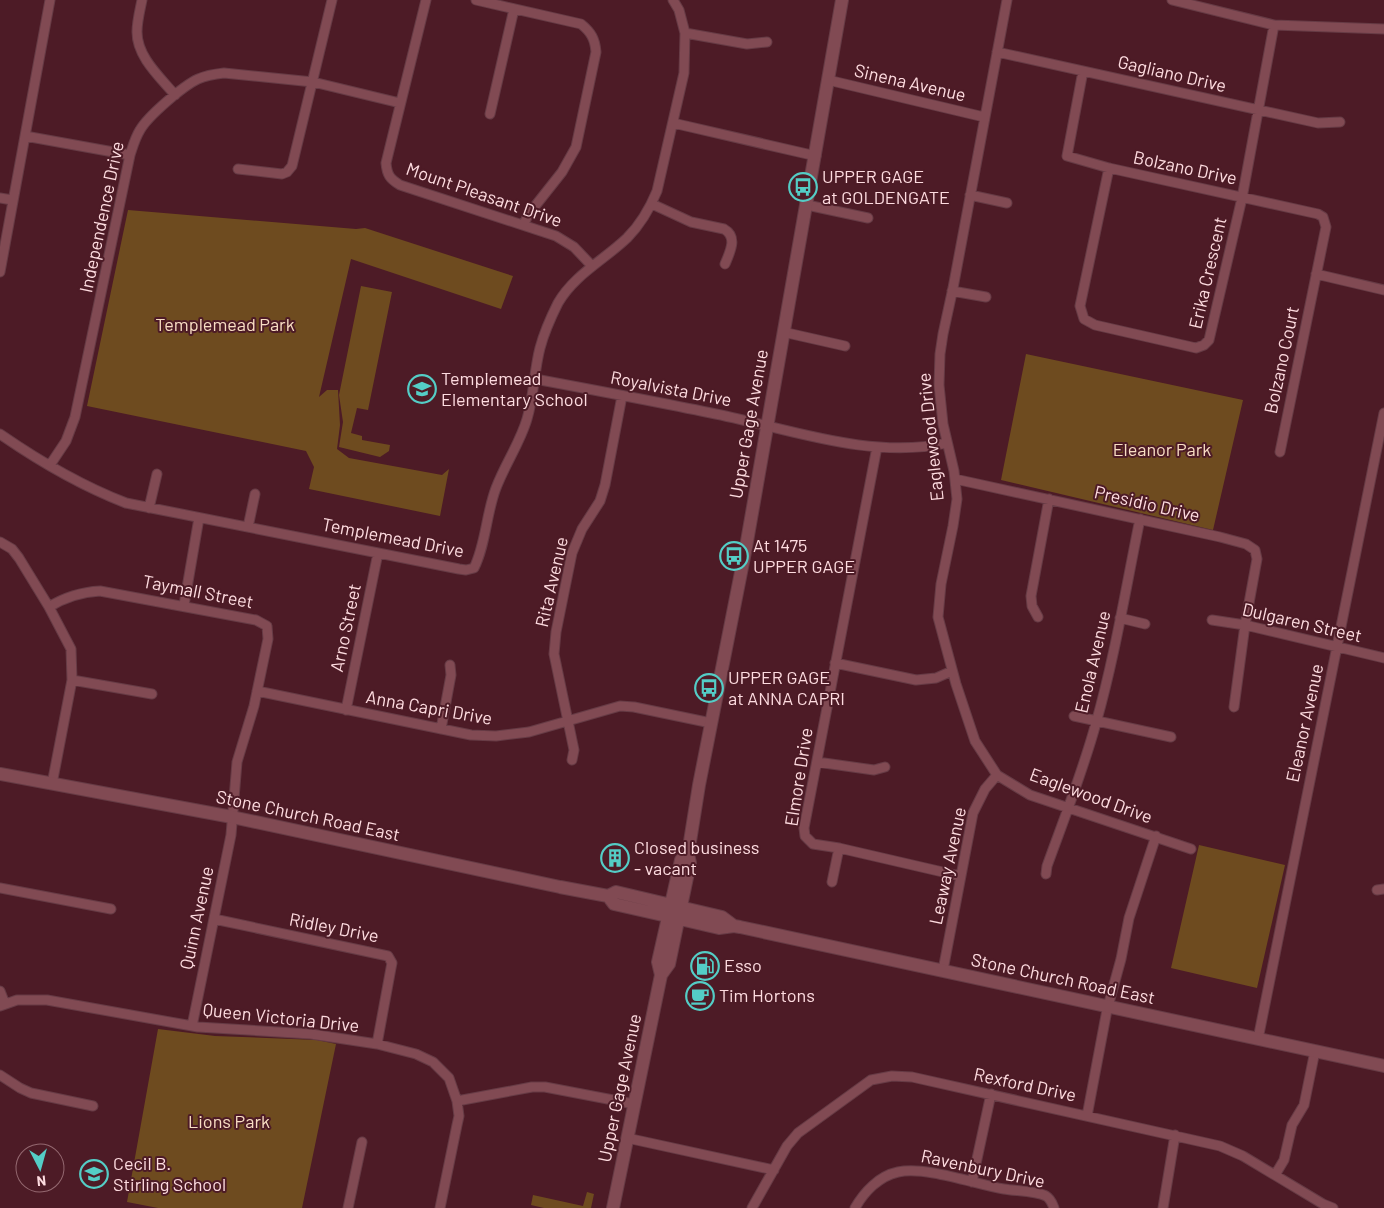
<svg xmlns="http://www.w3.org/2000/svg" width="1384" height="1208" viewBox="0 0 1384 1208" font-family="Barlow,sans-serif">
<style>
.green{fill:#6e4b1f}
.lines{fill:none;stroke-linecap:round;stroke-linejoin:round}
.street-casing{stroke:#663b45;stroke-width:11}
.secondary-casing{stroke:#663b45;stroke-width:14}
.street{stroke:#814a53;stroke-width:9}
.secondary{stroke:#814a53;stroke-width:12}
.labels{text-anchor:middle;stroke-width:4;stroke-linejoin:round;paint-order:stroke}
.street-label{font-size:18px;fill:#fedce0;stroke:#4d1b26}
.poi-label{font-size:18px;fill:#fedce0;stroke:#4d1b26;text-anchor:start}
.park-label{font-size:18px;fill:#f8dec3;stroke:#4d1b26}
</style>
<rect width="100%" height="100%" fill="#4d1b26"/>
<path class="green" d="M 128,210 L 356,229 L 365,228 L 513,276 L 501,309 L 351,259 L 319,397 L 327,390 L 338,390 L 340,425 L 337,449 L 349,458 L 442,475 L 449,469 L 440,516 L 309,489 L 314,467 L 306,451 L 87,406 Z
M 361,286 L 392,292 L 368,410 L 357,408 L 351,433 L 362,436 L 362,440 L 390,445 L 389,451 L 380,457 L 339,447 L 343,422 L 339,395 Z
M 1026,354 L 1243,400 L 1213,530 L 1001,480 Z
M 1199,845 L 1285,865 L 1257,988 L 1171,968 Z
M 158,1029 L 215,1036 L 317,1040 L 336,1044 L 302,1208 L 158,1208 L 127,1202 Z
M 587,1192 L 594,1194 L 591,1208 L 544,1208 L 531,1205 L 533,1195 L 583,1206 Z"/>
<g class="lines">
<defs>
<path id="street" d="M 142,0 C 140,10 137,21 137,32 C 137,57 160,77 175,95
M 426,0 L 386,163 C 387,175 390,179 400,185 L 556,236 L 574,247 L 592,266
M 476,0 L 581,24 C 591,32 595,39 596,52 L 576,147 L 562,172 L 528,215 L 524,224
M 1007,0 L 953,288 L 943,334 L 940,354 L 939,385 L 943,424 L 954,471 L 957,499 L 953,526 L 941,584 L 938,617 L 956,684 L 975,741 L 997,775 L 1030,795 L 1191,849
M 1172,0 L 1274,25 L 1384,29
M 685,33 L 747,44 L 767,42
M 997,52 L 1318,123 L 1340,122
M 1083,71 L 1067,156 L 1109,168 L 1318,214 L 1323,217 L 1326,227 L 1280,452
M 828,80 L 984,117
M 490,114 L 514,9
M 673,123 L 816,156
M 25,136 L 130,155
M 1109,168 L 1080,306 L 1084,319 L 1095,325 L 1196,348 L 1204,345 L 1209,340 L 1242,198 L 1274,25
M 238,169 L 282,174 L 287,172 L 292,166 L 332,0
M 970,195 L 1007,203
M 0,198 L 12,200
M 652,204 L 691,222 L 724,229 C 738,237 730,252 725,264
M 807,205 L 868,218
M 0,272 L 50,0
M 1316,274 L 1384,290
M 952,291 L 986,297
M 783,332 L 845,346
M 535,379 C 594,390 653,401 711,413 C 788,428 869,460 947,443
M 0,434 C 39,461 82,486 126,503 L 459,569 L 466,570 L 474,568 C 486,544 486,514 496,488 C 505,464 520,443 527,419 C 534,396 534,371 540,348 C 544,333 551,317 558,303 C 574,275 604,260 627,238 C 640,225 650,208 657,191 L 684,73 L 685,33 L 679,10 L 673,0
M 877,447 L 804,828 L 805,836 L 813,844 L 839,848 L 960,876
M 50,465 L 66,441 L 75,417 L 130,155 C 133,146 135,138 140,130 C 148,116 183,86 198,79 C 207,75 215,74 224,73 L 313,82 L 400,103
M 955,479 L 1220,537 L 1246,544 L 1255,550 L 1257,559 L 1245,625 L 1234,707
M 149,508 L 157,474
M 248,527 L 255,494
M 0,542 L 12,549 L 19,558 L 49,607 L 71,649 L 72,680 L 52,784
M 184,605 L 199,518
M 49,607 C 65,597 82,592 100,591 L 256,620 L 267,626 L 268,639 L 254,706 L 237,762 L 231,835 L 192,1026
M 1038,617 L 1032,606 L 1031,596 L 1049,499
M 1120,618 L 1145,624
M 1212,620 L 1245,625 L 1384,658
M 835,663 L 916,680 L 936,678 L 952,671
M 72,680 L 152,694
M 257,691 L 471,735 L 496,736 L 529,732 L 620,706 L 634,707 L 711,723
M 346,710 L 378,553
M 1074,716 L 1171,737
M 441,729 L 451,675 L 450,665
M 572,760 L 574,750 L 554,654 L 556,632 L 572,553 L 582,529 L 600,501 L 605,485 L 622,396
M 817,762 L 874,770 L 885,767
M 1046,874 L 1047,866 C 1064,819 1083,771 1096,723 C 1115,656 1126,587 1140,519
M 832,882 L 839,848
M 0,888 L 111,909
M 1377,890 L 1384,889
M 214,919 L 388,956 L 392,963 L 391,968 L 377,1044
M 943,970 L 973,813 L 985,789 L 997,775
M 0,991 L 5,1004
M 0,1006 L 17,1000 L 47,1000 L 198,1027 L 311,1034 L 377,1044 L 416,1054 L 433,1062 L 449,1078 L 457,1101 L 459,1116 L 457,1125 L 440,1208
M 1258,1039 L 1384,413
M 0,1075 L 20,1088 L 31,1093 L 93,1106
M 457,1101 L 532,1087 L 545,1087 L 634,1104
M 1087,1116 L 1107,1010 L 1121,959 L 1129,918 L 1156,836
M 627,1138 L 774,1170
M 1275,1175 L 1284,1160 L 1292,1125 L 1304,1105 L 1315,1051
M 972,1182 L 991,1094
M 348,1208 L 362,1142
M 752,1208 L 787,1146 L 798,1133 L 871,1080 L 892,1076 L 912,1077 L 1220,1146 L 1243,1156 L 1323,1204 L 1333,1208
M 855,1208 C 864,1192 879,1176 898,1172 C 926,1166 975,1184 1004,1189 C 1015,1191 1036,1191 1046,1196 C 1051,1199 1052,1203 1054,1208
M 1163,1208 L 1175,1135"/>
<path id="secondary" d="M 0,774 L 232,817 L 560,887 L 608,896 L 616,892 L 722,917 L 734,926 L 740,927 L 1384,1066
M 608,896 L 614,904 L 667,916 L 719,928 L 734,926
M 661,975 L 658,962 L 681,860 L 688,854
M 613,1208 L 661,975 L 669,964 L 690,863 L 688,854 L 699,785 L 746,547 L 842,0"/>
</defs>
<use href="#street" class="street-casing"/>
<use href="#secondary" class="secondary-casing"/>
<use href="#street" class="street"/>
<use href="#secondary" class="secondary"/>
</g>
<defs>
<symbol id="bus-ring" viewBox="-11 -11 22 22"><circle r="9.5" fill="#4d1b26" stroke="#54cdc6" stroke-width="1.5"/><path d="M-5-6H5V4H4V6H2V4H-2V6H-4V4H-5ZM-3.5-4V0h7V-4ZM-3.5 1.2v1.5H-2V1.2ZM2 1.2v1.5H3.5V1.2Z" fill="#54cdc6"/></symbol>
<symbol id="school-ring" viewBox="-11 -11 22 22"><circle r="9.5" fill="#4d1b26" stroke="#54cdc6" stroke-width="1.5"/><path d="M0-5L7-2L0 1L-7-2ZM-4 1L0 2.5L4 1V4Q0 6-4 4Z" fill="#54cdc6"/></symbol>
<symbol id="building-ring" viewBox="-11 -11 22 22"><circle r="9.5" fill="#4d1b26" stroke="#54cdc6" stroke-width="1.5"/><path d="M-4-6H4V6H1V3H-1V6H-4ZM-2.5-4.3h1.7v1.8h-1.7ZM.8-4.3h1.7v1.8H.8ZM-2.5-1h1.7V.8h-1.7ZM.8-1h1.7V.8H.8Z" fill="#54cdc6"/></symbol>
<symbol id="fuel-ring" viewBox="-11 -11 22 22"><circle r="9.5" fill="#4d1b26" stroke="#54cdc6" stroke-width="1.5"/><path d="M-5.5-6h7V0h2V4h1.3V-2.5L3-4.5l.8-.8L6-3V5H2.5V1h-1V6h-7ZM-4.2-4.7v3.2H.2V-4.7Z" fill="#54cdc6"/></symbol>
<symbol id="cafe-ring" viewBox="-11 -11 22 22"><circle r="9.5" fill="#4d1b26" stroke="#54cdc6" stroke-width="1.5"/><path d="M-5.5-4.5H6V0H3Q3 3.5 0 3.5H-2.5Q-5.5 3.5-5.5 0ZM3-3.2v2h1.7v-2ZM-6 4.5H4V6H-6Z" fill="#54cdc6"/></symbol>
</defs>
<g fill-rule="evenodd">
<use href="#bus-ring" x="787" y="171" width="32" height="32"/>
<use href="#school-ring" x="406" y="373" width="32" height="32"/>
<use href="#bus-ring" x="718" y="540" width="32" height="32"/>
<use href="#bus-ring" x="693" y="672" width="32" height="32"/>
<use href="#building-ring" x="599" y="842" width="32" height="32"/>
<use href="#fuel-ring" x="689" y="950" width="32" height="32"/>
<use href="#cafe-ring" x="684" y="980" width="32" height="32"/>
<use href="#school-ring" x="78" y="1158" width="32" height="32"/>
</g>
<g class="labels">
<g class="street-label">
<text transform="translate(1172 74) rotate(13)" y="6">Gagliano Drive</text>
<text transform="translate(910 83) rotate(13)" y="6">Sinena Avenue</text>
<text transform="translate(1185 168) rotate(12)" y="6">Bolzano Drive</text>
<text transform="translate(484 195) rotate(19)" y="6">Mount Pleasant Drive</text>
<text transform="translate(102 217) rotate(-78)" y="6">Independence Drive</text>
<text transform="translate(1208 273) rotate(-77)" y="6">Erika Crescent</text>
<text transform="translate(1282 360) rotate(-78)" y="6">Bolzano Court</text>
<text transform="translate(671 389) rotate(11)" y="6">Royalvista Drive</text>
<text transform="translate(749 424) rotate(-80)" y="6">Upper Gage Avenue</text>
<text transform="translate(931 437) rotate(-96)" y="6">Eaglewood Drive</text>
<text transform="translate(1147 504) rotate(13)" y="6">Presidio Drive</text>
<text transform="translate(393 538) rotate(11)" y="6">Templemead Drive</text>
<text transform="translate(552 582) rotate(-77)" y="6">Rita Avenue</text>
<text transform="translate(198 592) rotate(11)" y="6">Taymall Street</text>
<text transform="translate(1302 623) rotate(13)" y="6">Dulgaren Street</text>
<text transform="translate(346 628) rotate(-78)" y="6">Arno Street</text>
<text transform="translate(1093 662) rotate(-77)" y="6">Enola Avenue</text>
<text transform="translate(429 708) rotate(10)" y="6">Anna Capri Drive</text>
<text transform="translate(1305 723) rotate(-78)" y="6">Eleanor Avenue</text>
<text transform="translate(799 777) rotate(-81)" y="6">Elmore Drive</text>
<text transform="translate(1091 796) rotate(20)" y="6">Eaglewood Drive</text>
<text transform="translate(308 816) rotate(12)" y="6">Stone Church Road East</text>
<text transform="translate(948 866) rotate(-78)" y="6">Leaway Avenue</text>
<text transform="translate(197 918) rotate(-78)" y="6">Quinn Avenue</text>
<text transform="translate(334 928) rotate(11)" y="6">Ridley Drive</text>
<text transform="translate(1063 979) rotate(12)" y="6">Stone Church Road East</text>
<text transform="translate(281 1018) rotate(6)" y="6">Queen Victoria Drive</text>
<text transform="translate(1025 1085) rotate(12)" y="6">Rexford Drive</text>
<text transform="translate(620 1088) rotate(-78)" y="6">Upper Gage Avenue</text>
<text transform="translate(983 1169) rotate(12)" y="6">Ravenbury Drive</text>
</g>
<g class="poi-label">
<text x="822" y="183">UPPER GAGE<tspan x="822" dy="21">at GOLDENGATE</tspan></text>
<text x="441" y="385">Templemead<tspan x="441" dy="21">Elementary School</tspan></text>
<text x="753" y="552">At 1475<tspan x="753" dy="21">UPPER GAGE</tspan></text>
<text x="728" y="684">UPPER GAGE<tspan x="728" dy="21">at ANNA CAPRI</tspan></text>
<text x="634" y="854">Closed business<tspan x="634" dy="21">- vacant</tspan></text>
<text x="724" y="972">Esso</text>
<text x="719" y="1002">Tim Hortons</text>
<text x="113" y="1170">Cecil B.<tspan x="113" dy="21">Stirling School</tspan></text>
</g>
<g class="park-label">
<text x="225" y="331">Templemead Park</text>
<text x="1162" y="456">Eleanor Park</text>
<text x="229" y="1128">Lions Park</text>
</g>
</g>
<g transform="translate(40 1168) rotate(174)"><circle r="24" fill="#4d1b26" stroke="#946870"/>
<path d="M0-4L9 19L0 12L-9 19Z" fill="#54cdc6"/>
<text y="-8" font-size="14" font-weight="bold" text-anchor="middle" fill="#fedce0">N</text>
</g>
</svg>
